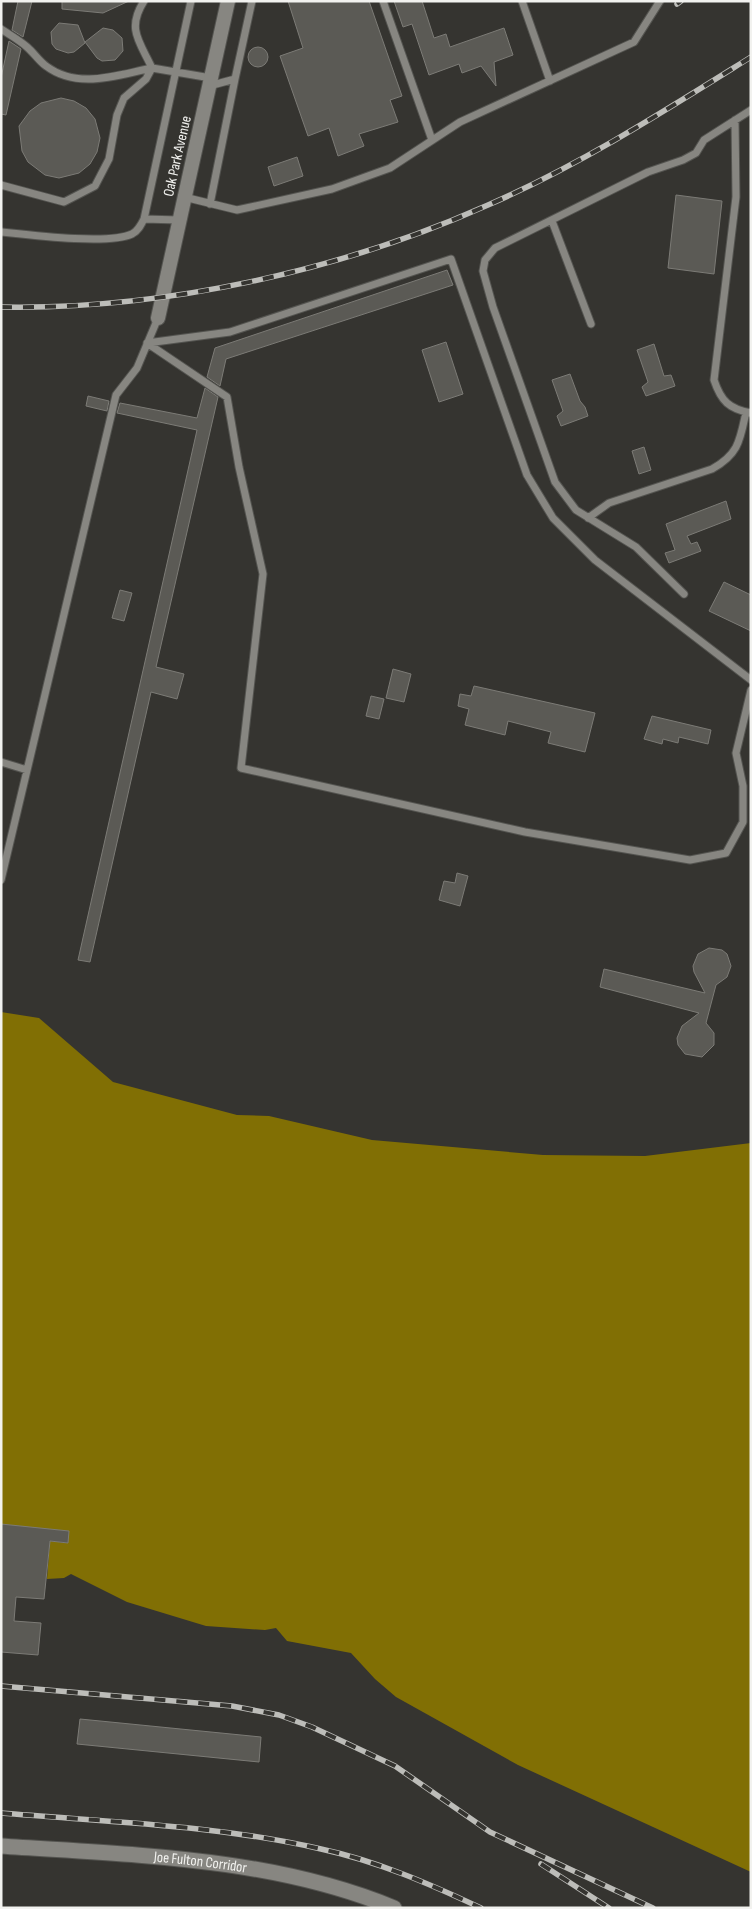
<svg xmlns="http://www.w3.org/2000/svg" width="752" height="1909" viewBox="0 0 752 1909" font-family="'Sofia Sans Condensed',sans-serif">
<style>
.water{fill:#816f04}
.building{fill:#5b5a55;stroke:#7c7b76}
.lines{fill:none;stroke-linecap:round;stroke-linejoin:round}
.lane-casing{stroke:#545450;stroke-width:9}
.street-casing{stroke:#545450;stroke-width:16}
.secondary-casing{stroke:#545450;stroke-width:17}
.lane{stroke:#878681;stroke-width:7}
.street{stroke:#878681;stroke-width:14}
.secondary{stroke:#878681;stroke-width:15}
.rail-casing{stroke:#bdbdb9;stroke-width:5.5}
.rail{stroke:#353430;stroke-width:4;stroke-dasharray:11;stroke-linecap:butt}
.labels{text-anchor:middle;stroke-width:4;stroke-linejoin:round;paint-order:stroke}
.street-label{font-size:15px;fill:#f2f2ef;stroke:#353430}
</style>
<rect width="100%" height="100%" fill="#353430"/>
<path class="water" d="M 1,1012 L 39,1018 L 113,1082 L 237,1115 L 269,1116 L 372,1140 L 543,1155 L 645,1156 L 751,1143 L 751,1872 L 518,1765 L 396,1697 L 375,1679 L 351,1653 L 287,1641 L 276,1628 L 265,1630 L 206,1626 L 127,1602 L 71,1574 L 64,1578 L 47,1579 L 50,1541 L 67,1543 L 69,1531 L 1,1526 Z"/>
<path class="building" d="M 18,1 L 32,1 L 23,37 L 12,30 Z
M 62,1 L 129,1 L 103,13 L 62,9 Z
M 288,1 L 369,1 L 402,96 L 390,100 L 398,122 L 359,134 L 364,146 L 338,156 L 329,128 L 308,136 L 280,56 L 303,48 Z
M 394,1 L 422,1 L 434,38 L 446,34 L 450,47 L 504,28 L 513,55 L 494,62 L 496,86 L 481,66 L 462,73 L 459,64 L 429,75 L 412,24 L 403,27 Z
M 59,23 L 78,25 L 85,43 L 74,52 L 68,53 L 56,49 L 52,44 L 51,32 Z
M 103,28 L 113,30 L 122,38 L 123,51 L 115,60 L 102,61 L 97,58 L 85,42 Z
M 9,41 L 21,49 L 6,115 L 1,114 L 1,78 Z
M248 57a10 10 0 1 1 20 0a10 10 0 1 1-20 0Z
M 61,98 L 74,101 L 86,108 L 95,119 L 100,138 L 97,152 L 90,164 L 79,173 L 59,178 L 45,175 L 28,162 L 22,151 L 19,126 L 30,111 L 41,103 Z
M 297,157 L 303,176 L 274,186 L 268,167 Z
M 676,195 L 722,201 L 714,274 L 668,268 Z
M 447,270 L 453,285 L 226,359 L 220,386 L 207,377 L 215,348 Z
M 446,342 L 463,394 L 439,402 L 422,350 Z
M 654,344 L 664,376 L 671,375 L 675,386 L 646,396 L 642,387 L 648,382 L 637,350 Z
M 570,374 L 580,401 L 585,407 L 588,416 L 561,426 L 557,416 L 563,411 L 552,380 Z
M 205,388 L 218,397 L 156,667 L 184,674 L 177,699 L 151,692 L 90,962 L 78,960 L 197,430 L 117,413 L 120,403 L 197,418 Z
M 88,396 L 109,401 L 107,411 L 86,406 Z
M 644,447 L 651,470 L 639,474 L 632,451 Z
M 726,501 L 731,519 L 687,536 L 691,544 L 697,542 L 701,551 L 669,563 L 665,553 L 675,550 L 666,524 Z
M 724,582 L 751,595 L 751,631 L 709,611 Z
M 120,590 L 132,593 L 124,621 L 112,618 Z
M 393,669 L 411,674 L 404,702 L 386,698 Z
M 474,686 L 595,713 L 585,752 L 548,743 L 551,732 L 508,721 L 505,735 L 465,725 L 469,709 L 458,706 L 460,694 L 471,696 Z
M 371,696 L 384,699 L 379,719 L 366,716 Z
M 652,716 L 711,730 L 708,744 L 679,737 L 678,743 L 663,739 L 662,744 L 644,739 Z
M 457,873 L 468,876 L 460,906 L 439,900 L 444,881 L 455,883 Z
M 709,948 L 722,950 L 727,954 L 731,966 L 727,977 L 716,985 L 706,1023 L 714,1033 L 714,1045 L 702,1057 L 685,1054 L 678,1045 L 677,1038 L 682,1026 L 699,1013 L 600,987 L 604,969 L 705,993 L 694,972 L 693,966 L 698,954 Z
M 1,1524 L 69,1531 L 68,1543 L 50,1541 L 44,1599 L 16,1597 L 14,1621 L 41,1623 L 38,1655 L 1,1652 Z
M 80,1719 L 261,1737 L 259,1762 L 77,1744 Z"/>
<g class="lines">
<defs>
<path id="lane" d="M 383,1 L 432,140
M 522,1 L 550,81
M 1,29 C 10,35 19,40 27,47 C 34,53 39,61 46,66 C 78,90 117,75 152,68 C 140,42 126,29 144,1
M 235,79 L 252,1
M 209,86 L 235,79 L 210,204
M 735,120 L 736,197 L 714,380 C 721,401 729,409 751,413
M 1,185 L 64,202 L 95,186 L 109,159 L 117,115 L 124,98 L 146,79 L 152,68 L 211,78
M 184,197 L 237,210 L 332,189 L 390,168 L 460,122 L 634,42 L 660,1
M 144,219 L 191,1
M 552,221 L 591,324
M 1,232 C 29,235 109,245 132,234 C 138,231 141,225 144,219 L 179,220
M 147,343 L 227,397 L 239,467 L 263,574 L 241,768 L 525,832 L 690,860 L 726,853 L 743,822 L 743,786 L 736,753 L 751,690
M 147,343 L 230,332 L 451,259 L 527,475 L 553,518 L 595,560 L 751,680
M 588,518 L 609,503 L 712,469 C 739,454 740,440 746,412
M 684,594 L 636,547 L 576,510 L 555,482 L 493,307 L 483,271 L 485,260 L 495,248 L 648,172 L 683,160 L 696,153 L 704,140 L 751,110
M 1,762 L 27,770
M 1,880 L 116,395 L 137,368 L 158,318"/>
<path id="street" d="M 158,318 L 228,1"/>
<g id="secondary">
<path id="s1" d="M 1,1846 C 133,1855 271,1857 394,1908"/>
</g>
</defs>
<use href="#lane" class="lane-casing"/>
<use href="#street" class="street-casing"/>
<use href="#secondary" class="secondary-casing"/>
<use href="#lane" class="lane"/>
<use href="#street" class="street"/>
<use href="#secondary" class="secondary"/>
<defs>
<path id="rail" d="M 677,4 L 681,1
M 1,307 C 163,310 340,271 488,205 C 580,165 666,110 751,57
M 1,1686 L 232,1706 L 279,1715 L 312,1727 L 395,1766 L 490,1832 L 653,1908
M 1,1813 C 108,1822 217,1825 321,1849 C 377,1861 430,1884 481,1908
M 541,1864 L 609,1908"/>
</defs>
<use href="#rail" class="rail-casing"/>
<use href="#rail" class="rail"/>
</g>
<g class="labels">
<g class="street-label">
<text transform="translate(177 156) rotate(-77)" y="5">Oak Park Avenue</text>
<text dy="5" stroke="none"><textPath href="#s1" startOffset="200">Joe Fulton Corridor</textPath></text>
</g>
</g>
<rect width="752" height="1909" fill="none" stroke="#f2f2ef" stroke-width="5"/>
</svg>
